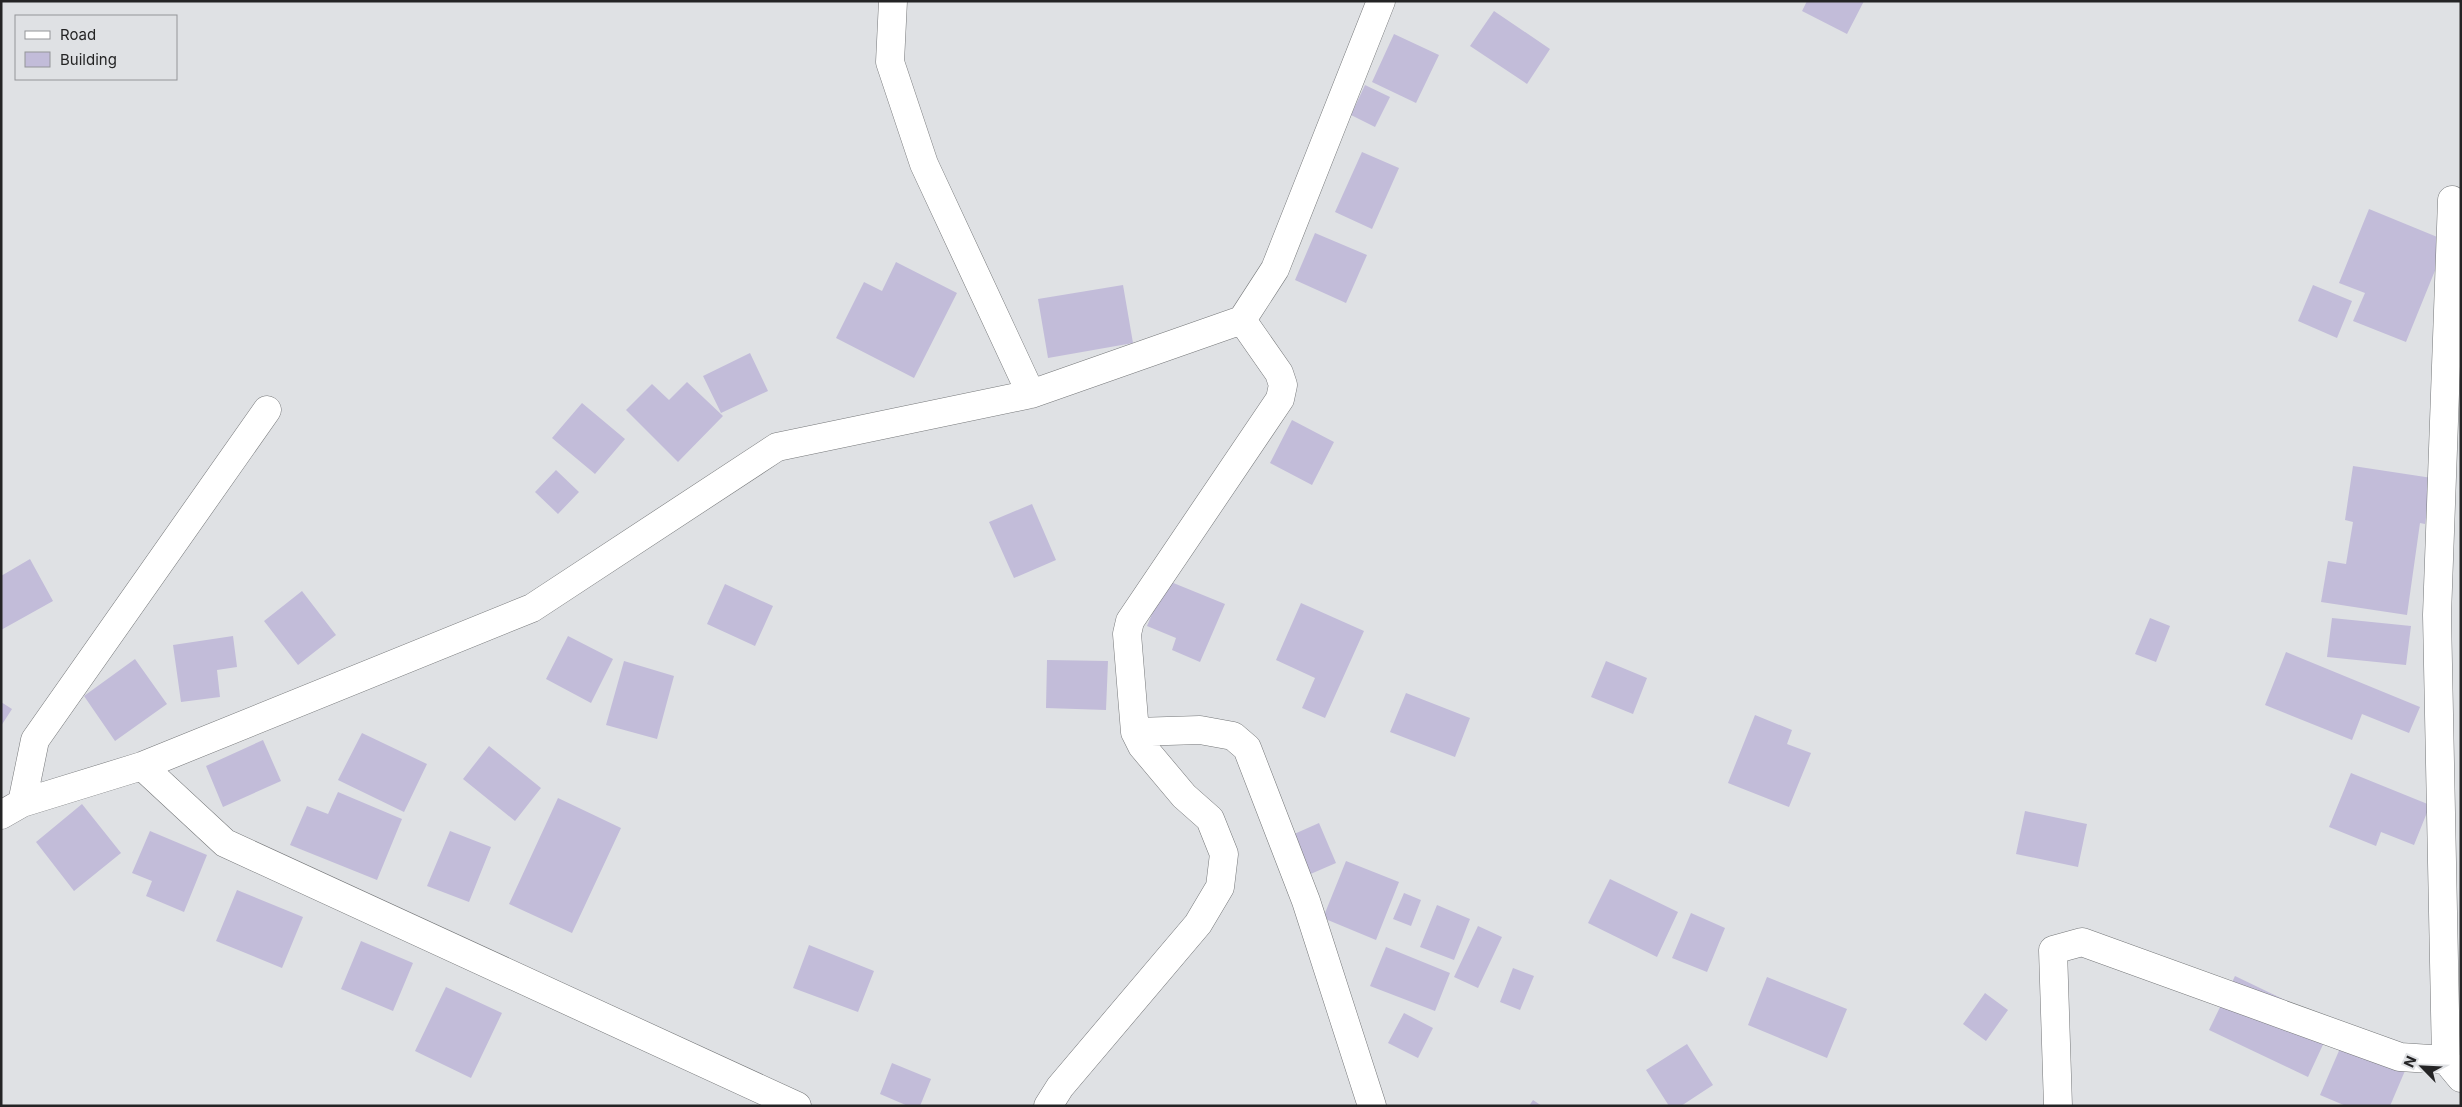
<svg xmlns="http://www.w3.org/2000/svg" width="2462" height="1107" viewBox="0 0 2462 1107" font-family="Inter,sans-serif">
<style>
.building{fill:#c2bcd9}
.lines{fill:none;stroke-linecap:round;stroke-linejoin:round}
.minor-casing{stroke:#757779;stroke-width:29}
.minor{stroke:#fff;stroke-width:28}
</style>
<rect width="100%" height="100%" fill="#dfe1e4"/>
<path class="building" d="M 1807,1 L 1864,1 L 1847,34 L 1802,11 Z
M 1494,11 L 1550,49 L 1527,84 L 1470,46 Z
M 1394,34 L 1439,55 L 1416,103 L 1372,82 Z
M 1365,85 L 1390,97 L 1375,127 L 1351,115 Z
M 1362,152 L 1399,168 L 1372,229 L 1335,212 Z
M 2369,209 L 2447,241 L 2406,342 L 2353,321 L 2365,293 L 2339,283 Z
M 1315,233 L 1367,255 L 1346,303 L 1295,280 Z
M 896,262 L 957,293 L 914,378 L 836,338 L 864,282 L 882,291 Z
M 1123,285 L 1133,343 L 1048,358 L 1038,299 Z
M 2313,285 L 2352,301 L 2337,338 L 2298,321 Z
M 750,353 L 768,391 L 721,413 L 703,376 Z
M 687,382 L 723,416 L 678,462 L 626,410 L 652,384 L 669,400 Z
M 582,403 L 625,439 L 595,474 L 552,438 Z
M 1292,420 L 1334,442 L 1312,485 L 1270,463 Z
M 2353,466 L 2432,478 L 2425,524 L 2420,523 L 2407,615 L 2321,602 L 2328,561 L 2346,564 L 2353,522 L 2345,520 Z
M 556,470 L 579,492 L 558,514 L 535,492 Z
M 1032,504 L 1056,560 L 1014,578 L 989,522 Z
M 30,559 L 53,601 L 1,630 L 1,576 Z
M 1166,580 L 1225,604 L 1200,662 L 1172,650 L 1176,638 L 1147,626 Z
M 725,584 L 773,606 L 755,646 L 707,624 Z
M 302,591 L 336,635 L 298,665 L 264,621 Z
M 1301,603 L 1364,631 L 1325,718 L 1302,708 L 1315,678 L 1276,660 Z
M 2150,618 L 2170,626 L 2156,662 L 2135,654 Z
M 2332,618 L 2411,626 L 2406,665 L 2327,657 Z
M 233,636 L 237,667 L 217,670 L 220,697 L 181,702 L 173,645 Z
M 568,636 L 613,659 L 591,703 L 546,679 Z
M 2286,652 L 2420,707 L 2409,733 L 2362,714 L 2352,740 L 2265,705 Z
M 135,659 L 167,704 L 115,741 L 84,696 Z
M 1047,660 L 1108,661 L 1106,710 L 1046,708 Z
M 624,661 L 674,676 L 657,739 L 606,725 Z
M 1606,661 L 1647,678 L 1633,714 L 1591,697 Z
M 1406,693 L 1470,718 L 1455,757 L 1390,732 Z
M 1,702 L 12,709 L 1,726 Z
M 1755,715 L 1792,730 L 1787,744 L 1811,753 L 1789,807 L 1728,783 Z
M 362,733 L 427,764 L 404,812 L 338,780 Z
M 263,740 L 281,781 L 223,807 L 206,766 Z
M 489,746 L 541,788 L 515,821 L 463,779 Z
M 2351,773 L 2430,805 L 2414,845 L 2381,832 L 2376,846 L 2329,827 Z
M 338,792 L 402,819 L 377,880 L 290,845 L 307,806 L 328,814 Z
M 558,798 L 621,828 L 572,933 L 509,904 Z
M 82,804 L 121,853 L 74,891 L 36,842 Z
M 2025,811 L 2087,824 L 2078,867 L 2016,854 Z
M 1319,823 L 1336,863 L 1299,879 L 1283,839 Z
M 150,831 L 207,855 L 184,912 L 146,896 L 152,881 L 132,873 Z
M 450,831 L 491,847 L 469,902 L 427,886 Z
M 1346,861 L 1399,882 L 1376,940 L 1323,918 Z
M 1610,879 L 1678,912 L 1657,957 L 1588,923 Z
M 237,890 L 303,917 L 282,968 L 216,941 Z
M 1404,893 L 1421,900 L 1411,926 L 1393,919 Z
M 1437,905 L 1470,919 L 1454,960 L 1420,947 Z
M 1691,913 L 1725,928 L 1707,972 L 1672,958 Z
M 1478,926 L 1502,937 L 1478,988 L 1454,977 Z
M 361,941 L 413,963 L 393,1011 L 341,989 Z
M 809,945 L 874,971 L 858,1012 L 793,988 Z
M 1386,947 L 1450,973 L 1435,1011 L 1370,986 Z
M 1513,968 L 1534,976 L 1520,1010 L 1500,1002 Z
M 2235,976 L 2333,1023 L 2308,1077 L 2209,1030 Z
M 1767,977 L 1847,1009 L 1827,1058 L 1748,1025 Z
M 446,987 L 502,1013 L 471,1078 L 415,1051 Z
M 1985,993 L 2008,1010 L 1986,1041 L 1963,1024 Z
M 1404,1013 L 1433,1028 L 1418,1058 L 1388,1043 Z
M 2347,1032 L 2410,1059 L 2390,1106 L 2346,1106 L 2320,1095 Z
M 1687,1044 L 1713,1085 L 1681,1106 L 1669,1106 L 1646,1070 Z
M 892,1063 L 931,1079 L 920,1106 L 908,1106 L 880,1094 Z
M 1533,1100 L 1542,1106 L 1529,1106 Z"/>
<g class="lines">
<defs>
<path id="minor" d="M 893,1 L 890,62 L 924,164 L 1031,394
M 2452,200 L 2437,615 L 2446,1060 L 2461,1078
M 1135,732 L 1200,730 L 1233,736 L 1247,748 L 1306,901 L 1372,1106
M 142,766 L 225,843 L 797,1106
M 22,803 L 35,740 L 267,410
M 1,815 L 22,803 L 142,766 L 532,608 L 777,447 L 1031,394 L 1242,320 L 1275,269 L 1381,1
M 1048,1106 L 1060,1087 L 1198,924 L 1220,887 L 1224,854 L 1210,819 L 1184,796 L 1142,746 L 1135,732 L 1127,634 L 1130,621 L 1280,399 L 1283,385 L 1279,373 L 1242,320
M 2058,1106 L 2053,950 L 2082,942 L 2400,1057 L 2446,1060"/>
</defs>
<use href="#minor" class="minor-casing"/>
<use href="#minor" class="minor"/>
</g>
<rect width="2462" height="1107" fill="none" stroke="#242425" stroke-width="5"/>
<rect x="15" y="15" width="162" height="65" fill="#dfe1e4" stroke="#949598"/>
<rect x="25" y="31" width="25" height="8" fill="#ffffff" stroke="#949598"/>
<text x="60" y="40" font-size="15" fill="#242425">Road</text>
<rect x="25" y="52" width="25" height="15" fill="#c2bcd9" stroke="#949598"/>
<text x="60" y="65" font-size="15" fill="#242425">Building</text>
<g transform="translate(2422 1067) rotate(294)" stroke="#dfe1e4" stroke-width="4" paint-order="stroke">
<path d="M0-4L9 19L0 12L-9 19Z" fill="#242425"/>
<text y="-8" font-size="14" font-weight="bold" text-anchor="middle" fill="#242425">N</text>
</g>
</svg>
